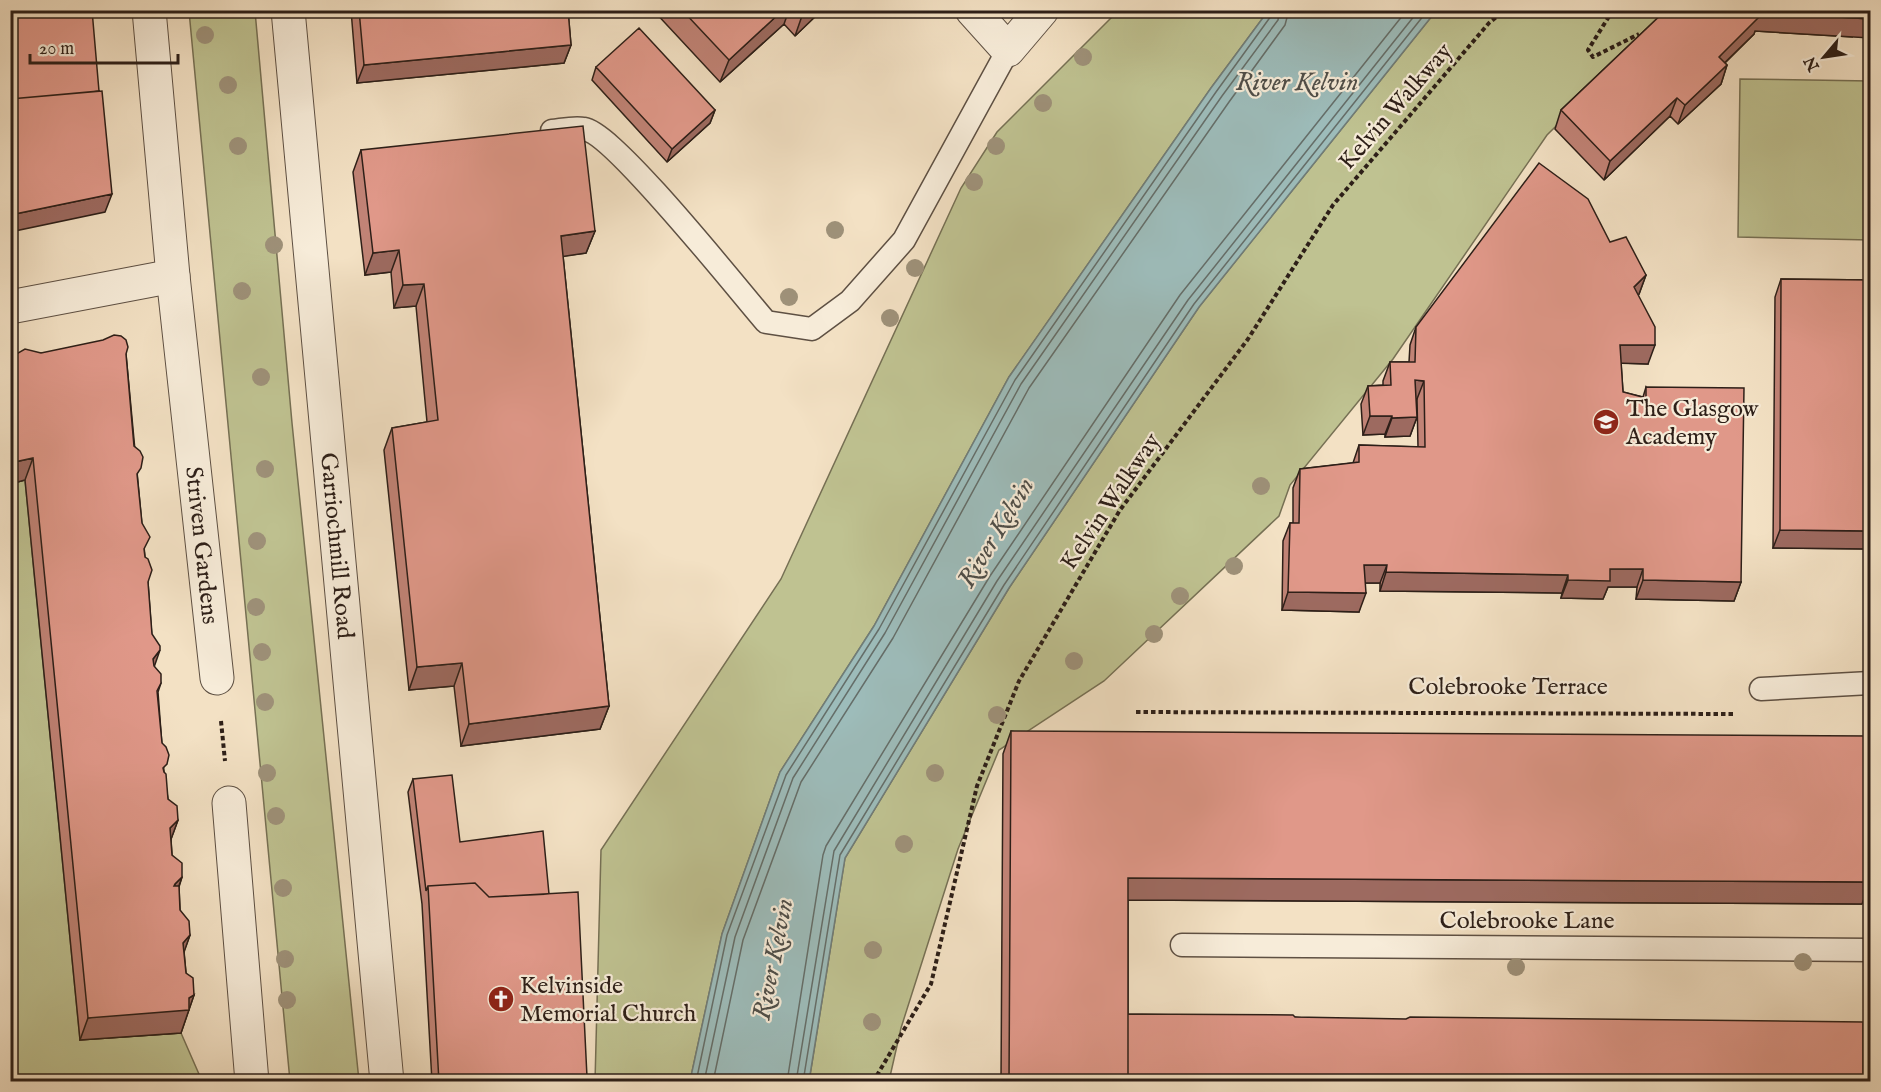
<svg xmlns="http://www.w3.org/2000/svg" width="1881" height="1092" viewBox="0 0 1881 1092" font-family="'IM FELL English',serif">
<style>
.green{fill:#bfc291;stroke:#767054;stroke-width:1.5}
.water{fill:#9dbcba;stroke:#707d79;stroke-width:1.5}
.lines{fill:none;stroke-linecap:round;stroke-linejoin:round}
.shore{stroke:#656e69;stroke-width:1.5}
.lane-casing{stroke:#5e5043;stroke-width:25}
.street-casing{stroke:#5e5043;stroke-width:35}
.path{stroke:#2d1f18;stroke-width:4;stroke-dasharray:4.5 3;stroke-linecap:butt}
.lane{stroke:#f7ecd9;stroke-width:22}
.street{stroke:#f7ecd9;stroke-width:33}
.tree{fill:#9e9179}
.wall{fill:#c18376;stroke:#2d1f18;stroke-width:1.5}
.shaded-wall{fill:#9d6a60;stroke:#2d1f18;stroke-width:1.5}
.building{fill:#e09889;stroke:#2d1f18;stroke-width:1.5}
.labels{text-anchor:middle;stroke-width:4.5;stroke-linejoin:round;paint-order:stroke}
.street-label{font-size:24px;fill:#2d1f18;stroke:#f7ecd9}
.poi-label{font-size:24px;fill:#2d1f18;stroke:#f7ecd9;text-anchor:start}
.water-label{font-size:26px;font-style:italic;fill:#4f4e49;stroke:#f7ecd9}
</style>
<rect width="100%" height="100%" fill="#f3e1c4"/>
<filter id="stains"><feTurbulence type="fractalNoise" baseFrequency=".00333" numOctaves="4"/><feColorMatrix values="0 0 0 0 .2 0 0 0 0 .09 0 0 0 0 .02 0 0 0 .5 -.17"/></filter>
<radialGradient id="worn" r=".72"><stop offset=".6" stop-color="#630" stop-opacity="0"/><stop offset="1" stop-color="#630" stop-opacity=".3"/></radialGradient>
<path class="green" d="M 189,11 L 255,11 L 292,423 L 359,1081 L 290,1081 Z
M 1118,11 L 1268,11 L 1211,88 L 1009,377 L 874,626 L 780,772 L 722,934 L 690,1081 L 595,1082 L 601,850 L 781,579 L 961,188 L 997,132 Z
M 1436,11 L 1677,11 L 1616,67 L 1547,135 L 1393,359 L 1290,485 L 1279,516 L 1104,681 L 999,750 L 958,849 L 901,1028 L 889,1081 L 809,1082 L 845,858 L 1009,588 L 1199,307 Z
M 1740,79 L 1870,81 L 1870,240 L 1738,237 Z
M 25,480 L 80,1040 L 181,1033 L 202,1081 L 11,1081 L 10,484 Z"/>
<path class="water" d="M 1268,11 L 1436,11 L 1199,307 L 1009,588 L 845,858 L 809,1081 L 690,1081 L 722,934 L 780,772 L 874,626 L 1009,377 L 1211,88 Z"/>
<g class="lines">
<path class="shore" d="M 696,1082 L 727,935 L 786,775 L 879,629 L 1015,380 L 1216,92 L 1271,16 L 1272,10
M 704,1082 L 735,937 L 793,778 L 885,633 L 1021,384 L 1222,96 L 1278,20 L 1280,10
M 713,1082 L 743,940 L 801,782 L 893,638 L 1029,388 L 1229,102 L 1285,25 L 1289,10
M 787,1082 L 823,855 L 826,846 L 990,576 L 1180,295 L 1407,10
M 796,1082 L 834,851 L 997,581 L 1188,300 L 1419,10
M 803,1082 L 840,855 L 1004,585 L 1194,304 L 1428,10"/>
<defs>
<path id="lane" d="M 552,131 C 562,130 574,127 584,129 C 614,133 739,291 766,322 L 812,329 L 850,301 L 904,240 L 1008,50
M 1761,689 L 1870,683
M 1182,945 L 1870,950"/>
<g id="street">
<path id="s1" d="M 149,10 L 173,276 L 217,678"/>
<path id="s2" d="M 288,10 L 387,1082"/>
<path d="M 972,10 L 1008,50 L 1042,10"/>
<path d="M 10,307 L 173,276"/>
<path d="M 229,803 L 252,1082"/>
</g>
</defs>
<use href="#lane" class="lane-casing"/>
<use href="#street" class="street-casing"/>
<path class="path" d="M 1613,10 L 1588,50 L 1593,57 L 1639,34
M 1136,712 L 1734,714
M 221,721 L 225,761
M 873,1082 L 931,984 L 977,786 L 1019,681 L 1120,510 L 1248,339 L 1333,205 L 1489,23 L 1505,10"/>
<use href="#lane" class="lane"/>
<use href="#street" class="street"/>
</g>
<g class="tree">
<circle cx="205" cy="35" r="9"/>
<circle cx="1083" cy="57" r="9"/>
<circle cx="228" cy="85" r="9"/>
<circle cx="1043" cy="103" r="9"/>
<circle cx="238" cy="146" r="9"/>
<circle cx="996" cy="146" r="9"/>
<circle cx="974" cy="182" r="9"/>
<circle cx="835" cy="230" r="9"/>
<circle cx="274" cy="245" r="9"/>
<circle cx="915" cy="268" r="9"/>
<circle cx="242" cy="291" r="9"/>
<circle cx="789" cy="297" r="9"/>
<circle cx="890" cy="318" r="9"/>
<circle cx="261" cy="377" r="9"/>
<circle cx="265" cy="469" r="9"/>
<circle cx="1261" cy="486" r="9"/>
<circle cx="257" cy="541" r="9"/>
<circle cx="1234" cy="566" r="9"/>
<circle cx="1180" cy="596" r="9"/>
<circle cx="256" cy="607" r="9"/>
<circle cx="1154" cy="634" r="9"/>
<circle cx="262" cy="652" r="9"/>
<circle cx="1074" cy="661" r="9"/>
<circle cx="265" cy="702" r="9"/>
<circle cx="997" cy="715" r="9"/>
<circle cx="267" cy="773" r="9"/>
<circle cx="935" cy="773" r="9"/>
<circle cx="276" cy="816" r="9"/>
<circle cx="904" cy="844" r="9"/>
<circle cx="283" cy="888" r="9"/>
<circle cx="873" cy="950" r="9"/>
<circle cx="285" cy="959" r="9"/>
<circle cx="1803" cy="962" r="9"/>
<circle cx="1516" cy="967" r="9"/>
<circle cx="287" cy="1000" r="9"/>
<circle cx="872" cy="1022" r="9"/>
</g>
<path class="wall" d="M 351,10 L 568,10 L 571,45 L 564,63 L 357,83 Z
M 653,10 L 822,10 L 795,36 L 784,24 L 720,82 Z
M 1666,10 L 1853,37 L 1755,31 L 1754,34 L 1725,63 L 1727,65 L 1721,84 L 1678,124 L 1670,116 L 1604,180 L 1555,129 L 1561,110 Z
M 596,67 L 715,110 L 710,123 L 667,162 L 592,80 Z
M 361,150 L 595,231 L 586,253 L 563,256 L 609,706 L 600,729 L 461,746 L 454,686 L 409,690 L 384,450 L 392,428 L 427,422 L 416,306 L 394,308 L 391,272 L 365,275 L 353,172 Z
M 1610,242 L 1646,275 L 1639,294 L 1638,295 L 1648,364 L 1621,363 L 1623,392 L 1643,397 L 1646,387 L 1741,582 L 1734,601 L 1636,599 L 1637,587 L 1608,587 L 1603,599 L 1561,598 L 1562,593 L 1380,591 L 1380,583 L 1365,583 L 1359,612 L 1282,610 L 1283,541 L 1290,523 L 1293,523 L 1293,488 L 1300,469 L 1353,463 L 1359,445 L 1418,447 L 1417,399 L 1416,399 L 1417,417 L 1410,436 L 1385,437 L 1385,434 L 1363,435 L 1361,404 L 1368,386 L 1383,385 L 1383,381 L 1390,362 L 1409,362 L 1410,345 L 1416,327 Z
M 1781,279 L 1870,280 L 1870,549 L 1773,548 L 1775,297 Z
M 41,353 L 126,354 L 145,557 L 148,582 L 154,666 L 161,683 L 158,692 L 164,772 L 168,799 L 178,820 L 171,839 L 172,855 L 182,877 L 179,887 L 180,910 L 190,935 L 184,951 L 186,973 L 194,995 L 181,1033 L 80,1040 L 25,480 L 10,484 L 10,359 Z
M 1011,731 L 1862,904 L 1128,900 L 1128,1014 L 1295,1017 L 1863,1082 L 1001,1082 L 1003,754 Z
M 413,779 L 460,842 L 549,894 L 587,1077 L 585,1082 L 432,1082 L 422,904 L 408,792 Z"/>
<path class="shaded-wall" d="M 783,10 L 789,10 L 784,24 L 720,82 L 729,60 Z
M 806,10 L 822,10 L 795,36 L 803,13 Z
M 1757,12 L 1870,19 L 1870,38 L 1755,31 L 1754,34 L 1712,75 L 1719,57 Z
M 571,45 L 564,63 L 357,83 L 364,65 Z
M 1727,65 L 1721,84 L 1678,124 L 1685,105 Z
M 1677,98 L 1670,116 L 1604,180 L 1610,161 Z
M 715,110 L 710,123 L 667,162 L 672,149 Z
M 112,194 L 105,212 L 10,232 L 10,215 Z
M 595,231 L 586,253 L 553,258 L 561,236 Z
M 399,250 L 391,272 L 365,275 L 373,253 Z
M 1646,275 L 1639,294 L 1627,305 L 1634,287 Z
M 424,284 L 416,306 L 394,308 L 403,285 Z
M 1620,345 L 1655,345 L 1648,364 L 1614,363 Z
M 1415,380 L 1424,381 L 1417,399 L 1408,398 Z
M 1370,416 L 1392,416 L 1385,434 L 1363,435 Z
M 1417,417 L 1410,436 L 1385,437 L 1392,418 Z
M 33,458 L 25,480 L 10,484 L 10,463 Z
M 1780,530 L 1870,531 L 1870,549 L 1773,548 Z
M 1364,565 L 1387,565 L 1380,583 L 1357,583 Z
M 1610,569 L 1643,569 L 1637,587 L 1608,587 L 1603,599 L 1561,598 L 1568,580 Z
M 1386,572 L 1568,575 L 1562,593 L 1380,591 Z
M 1643,580 L 1741,582 L 1734,601 L 1636,599 Z
M 1288,592 L 1366,593 L 1359,612 L 1282,610 Z
M 160,650 L 152,673 L 153,659 Z
M 462,663 L 454,686 L 409,690 L 417,667 Z
M 609,706 L 600,729 L 461,746 L 469,724 Z
M 178,820 L 170,842 L 170,828 Z
M 182,877 L 174,900 L 175,884 Z
M 1128,878 L 1870,882 L 1862,904 L 1120,900 Z
M 190,935 L 182,958 L 183,943 Z
M 194,995 L 181,1033 L 80,1040 L 88,1018 L 189,998 Z
M 587,1077 L 585,1082 L 479,1082 Z"/>
<path class="building" d="M 10,10 L 92,10 L 99,91 L 10,99 Z
M 359,10 L 568,10 L 571,45 L 364,65 Z
M 682,10 L 783,10 L 729,60 Z
M 1666,10 L 1870,10 L 1870,19 L 1757,12 L 1761,15 L 1719,57 L 1727,65 L 1685,105 L 1677,98 L 1610,161 L 1561,110 Z
M 639,28 L 715,110 L 672,149 L 596,67 Z
M 102,91 L 112,194 L 10,215 L 10,99 Z
M 583,126 L 595,231 L 561,236 L 609,706 L 469,724 L 462,663 L 417,667 L 392,428 L 438,420 L 424,284 L 403,285 L 399,250 L 373,253 L 361,150 Z
M 1539,163 L 1588,199 L 1610,242 L 1626,237 L 1646,275 L 1634,287 L 1655,327 L 1655,345 L 1620,345 L 1623,392 L 1646,398 L 1646,387 L 1744,388 L 1741,582 L 1643,580 L 1643,569 L 1610,569 L 1610,581 L 1568,580 L 1568,575 L 1386,572 L 1387,565 L 1364,565 L 1366,593 L 1288,592 L 1290,523 L 1299,523 L 1300,469 L 1359,462 L 1359,445 L 1425,447 L 1424,381 L 1415,380 L 1417,417 L 1392,418 L 1392,416 L 1370,416 L 1368,386 L 1391,385 L 1390,362 L 1415,362 L 1416,327 Z
M 1781,279 L 1870,280 L 1870,531 L 1780,530 Z
M 114,335 L 121,336 L 126,340 L 128,347 L 126,354 L 134,446 L 140,451 L 143,457 L 141,468 L 137,474 L 142,523 L 150,537 L 144,549 L 145,557 L 148,559 L 152,570 L 148,582 L 152,634 L 160,646 L 160,650 L 153,659 L 154,666 L 161,674 L 161,683 L 157,691 L 162,743 L 166,747 L 169,755 L 167,764 L 163,768 L 164,772 L 166,774 L 168,799 L 177,806 L 178,820 L 170,828 L 172,855 L 182,863 L 182,877 L 175,884 L 174,886 L 179,886 L 180,910 L 189,921 L 190,935 L 183,943 L 186,973 L 193,978 L 194,995 L 189,998 L 189,1010 L 88,1018 L 33,458 L 10,463 L 10,359 L 13,359 L 18,353 L 25,349 L 41,353 L 103,340 Z
M 1011,731 L 1870,736 L 1870,882 L 1128,878 L 1128,1082 L 1009,1082 Z
M 452,775 L 460,842 L 543,831 L 549,894 L 489,897 L 475,883 L 428,886 L 426,891 L 413,779 Z
M 475,883 L 489,897 L 578,892 L 587,1077 L 479,1082 L 439,1082 L 428,886 Z
M 1128,1014 L 1293,1015 L 1295,1017 L 1406,1019 L 1410,1017 L 1863,1022 L 1863,1082 L 1128,1082 Z"/>
<defs>
<symbol id="school-disc" viewBox="-11 -11 22 22"><circle r="9.5" fill="#8f2418" stroke="#f7ecd9"/><path d="M0-5L7-2L0 1L-7-2ZM-4 1L0 2.5L4 1V4Q0 6-4 4Z" fill="#fff"/></symbol>
<symbol id="church-disc" viewBox="-11 -11 22 22"><circle r="9.5" fill="#8f2418" stroke="#f7ecd9"/><path d="M-1.2-6h2.4v3.5h3.3v2.4h-3.3V6h-2.4V-.1h-3.3v-2.4h3.3Z" fill="#fff"/></symbol>
</defs>
<g fill-rule="evenodd">
<use href="#school-disc" x="1591" y="407" width="30" height="30"/>
<use href="#church-disc" x="486" y="984" width="30" height="30"/>
</g>
<g class="labels">
<g class="street-label">
<text transform="translate(1395 106) rotate(-49)" y="8">Kelvin Walkway</text>
<text transform="translate(1110 501) rotate(-56)" y="8">Kelvin Walkway</text>
<text dy="8" stroke="none"><textPath href="#s1" startOffset="538">Striven Gardens</textPath></text>
<text dy="8" stroke="none"><textPath href="#s2" startOffset="538">Garriochmill Road</textPath></text>
<text x="1508" y="694">Colebrooke Terrace</text>
<text x="1527" y="928">Colebrooke Lane</text>
</g>
<g class="poi-label">
<text x="1626" y="416">The Glasgow<tspan x="1626" dy="28">Academy</tspan></text>
<text x="520" y="993">Kelvinside<tspan x="520" dy="28">Memorial Church</tspan></text>
</g>
<g class="water-label">
<text x="1297" y="90">River Kelvin</text>
<text transform="translate(995 532) rotate(-59)" y="9">River Kelvin</text>
<text transform="translate(772 959) rotate(-79)" y="9">River Kelvin</text>
</g>
</g>
<rect width="1881" height="1092" fill="none" stroke="#f3e1c4" stroke-width="36"/>
<rect x="12" y="12" width="1857" height="1068" fill="none" stroke="#2d1f18" stroke-width="3"/>
<rect x="18" y="18" width="1845" height="1056" fill="none" stroke="#2d1f18" stroke-width="1.5"/>
<g transform="translate(1824 57) rotate(241)" stroke="#f7ecd9" stroke-width="4.5" paint-order="stroke">
<path d="M0-4.5L10 22L0 15L-10 22Z" fill="#2d1f18"/>
<text y="-9" font-size="16" font-weight="bold" text-anchor="middle" fill="#2d1f18">N</text>
</g>
<path d="M30 54v9h148v-9" fill="none" stroke="#2d1f18" stroke-width="3"/>
<text x="39" y="54" font-size="18" fill="#2d1f18" stroke="#f7ecd9" stroke-width="4.5" paint-order="stroke">20 m</text>
<rect width="100%" height="100%" filter="url(#stains)"/>
<rect width="100%" height="100%" fill="url(#worn)"/>
</svg>
